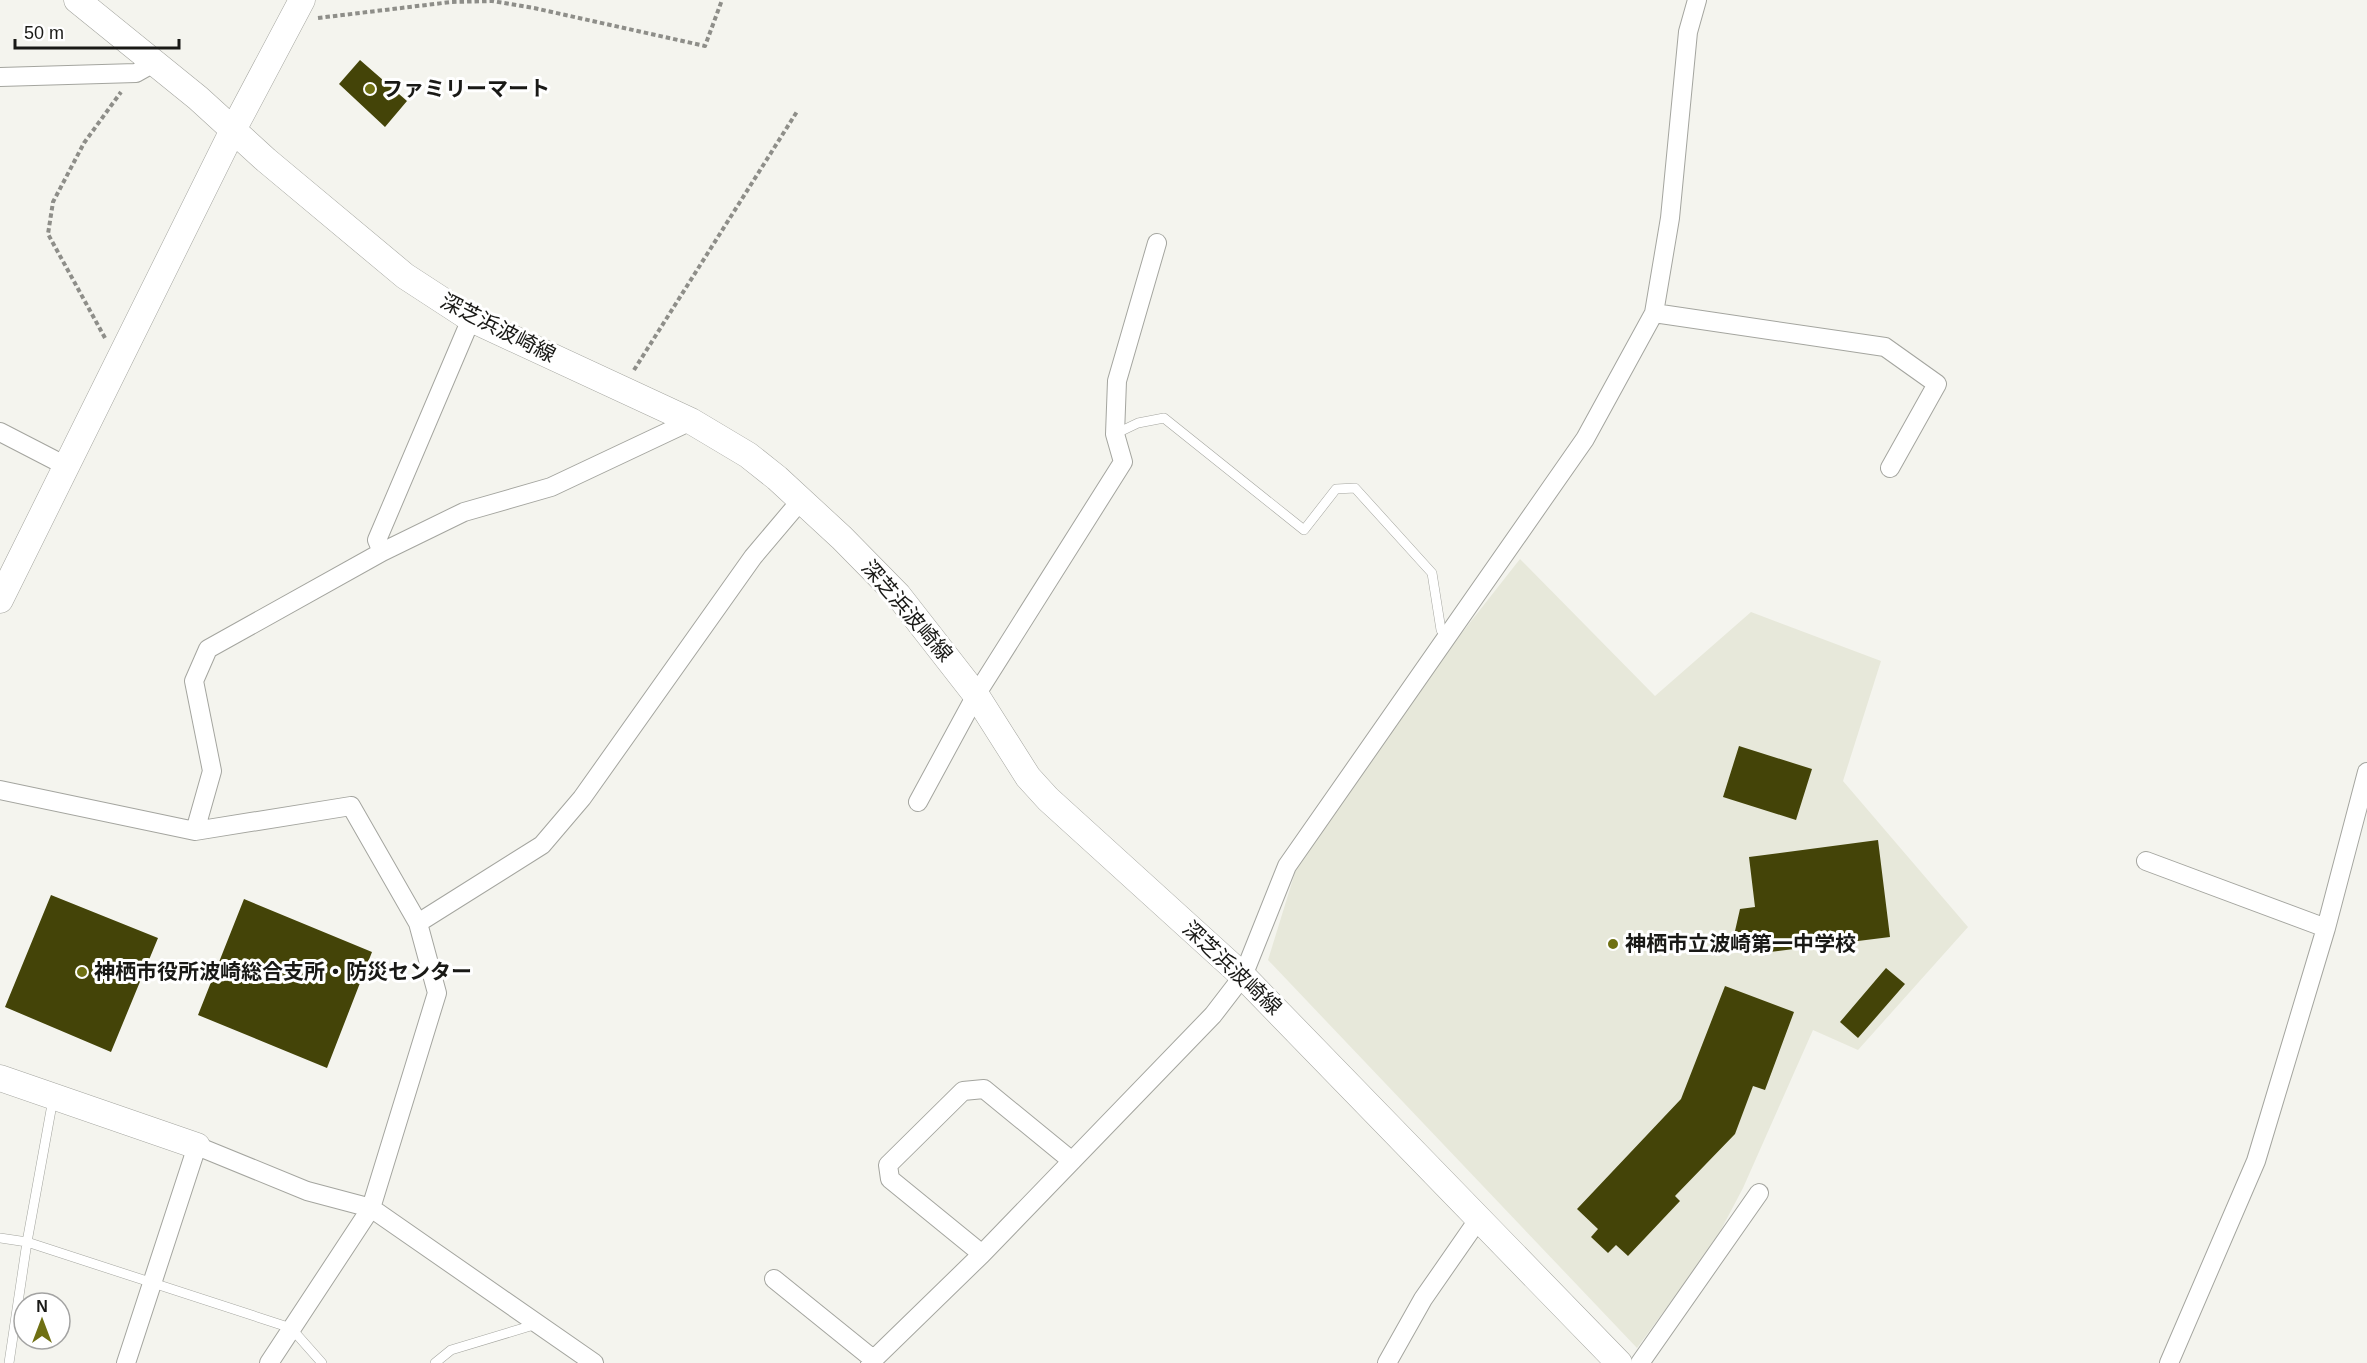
<svg xmlns="http://www.w3.org/2000/svg" width="2367" height="1363" viewBox="0 0 2367 1363" font-family="Helvetica,'Noto Sans JP',sans-serif">
<style>
.built{fill:#e7e8da}
.building{fill:#444408}
.lines{fill:none;stroke-linecap:round;stroke-linejoin:round}
.lane-casing{stroke:#a4a59f;stroke-width:10}
.street-casing{stroke:#a4a59f;stroke-width:20}
.secondary-casing{stroke:#a4a59f;stroke-width:27}
.path{stroke:#8e8e89;stroke-width:4;stroke-dasharray:4.5 3;stroke-linecap:butt}
.lane{stroke:#fff;stroke-width:9}
.street{stroke:#fff;stroke-width:18}
.secondary{stroke:#fff;stroke-width:26}
.poi-dot{fill:#6f7013;stroke:#fff;stroke-width:2}
.labels{text-anchor:middle;stroke-width:6;stroke-linejoin:round;paint-order:stroke}
.poi-label{font-size:21px;font-weight:bold;fill:#191916;stroke:#fff;text-anchor:start}
.street-label{font-size:21px;fill:#191916;stroke:#fff}
</style>
<rect width="100%" height="100%" fill="#f4f4ee"/>
<path class="built" d="M 1520,559 L 1655,696 L 1751,612 L 1881,661 L 1843,781 L 1968,927 L 1858,1050 L 1813,1030 L 1743,1188 L 1714,1243 L 1637,1348 L 1268,960 L 1297,866 L 1435,667 Z"/>
<path class="building" d="M 360,60 L 407,101 L 385,127 L 339,84 Z
M 1739,746 L 1812,769 L 1796,820 L 1723,797 Z
M 1878,840 L 1890,937 L 1747,955 L 1735,931 L 1740,909 L 1755,907 L 1749,857 Z
M 51,895 L 158,938 L 111,1052 L 5,1007 Z
M 244,899 L 372,952 L 327,1068 L 198,1015 Z
M 1886,968 L 1905,984 L 1858,1038 L 1840,1022 Z
M 1725,986 L 1794,1012 L 1765,1090 L 1753,1086 L 1735,1134 L 1675,1196 L 1680,1201 L 1628,1256 L 1616,1245 L 1608,1253 L 1591,1237 L 1598,1229 L 1577,1209 L 1681,1099 Z"/>
<g class="lines">
<defs>
<path id="lane" d="M 1115,434 L 1138,423 L 1164,418 L 1304,530 L 1336,489 L 1355,488 L 1432,573 L 1441,630 L 1447,637
M 0,1238 L 27,1242 L 291,1328 L 322,1363
M 9,1363 L 27,1242 L 53,1099
M 435,1363 L 451,1350 L 537,1324"/>
<path id="street" d="M 0,77 L 136,73 L 152,64
M 1654,313 L 1885,347 L 1937,384 L 1890,468
M 0,432 L 66,466
M 382,552 L 377,540 L 471,319
M 0,790 L 195,831
M 918,802 L 976,695 L 1123,462 L 1115,434 L 1117,381 L 1157,243
M 2146,861 L 2326,928
M 418,923 L 542,845 L 582,798 L 753,557 L 802,499
M 982,1254 L 890,1179 L 888,1165 L 963,1091 L 984,1089 L 1072,1161
M 774,1279 L 873,1359
M 126,1363 L 197,1146 L 307,1191 L 371,1208 L 594,1363
M 269,1363 L 371,1208 L 437,993 L 418,923 L 351,806 L 195,831 L 212,771 L 194,681 L 208,649 L 382,552 L 464,512 L 551,487 L 691,421
M 870,1363 L 982,1254 L 1213,1015 L 1243,976 L 1287,866 L 1585,439 L 1654,313 L 1670,218 L 1688,32 L 1697,0
M 1387,1363 L 1423,1299 L 1480,1217
M 1640,1363 L 1759,1193
M 2169,1363 L 2256,1161 L 2326,928 L 2367,772"/>
<path id="secondary" d="M 77,0 L 198,98 L 266,160 L 405,276 L 471,319 L 691,421 L 748,455 L 777,478 L 842,538 L 898,595 L 976,695 L 1028,777 L 1048,799 L 1243,976 L 1619,1363
M 0,600 L 233,130 L 302,0
M 0,1078 L 197,1146"/>
</defs>
<use href="#lane" class="lane-casing"/>
<use href="#street" class="street-casing"/>
<use href="#secondary" class="secondary-casing"/>
<path class="path" d="M 318,18 L 451,2 L 492,1 L 534,8 L 705,46 L 722,0
M 105,338 L 48,234 L 53,202 L 84,143 L 121,92
M 634,370 L 798,110"/>
<use href="#lane" class="lane"/>
<use href="#street" class="street"/>
<use href="#secondary" class="secondary"/>
</g>
<g class="poi-dot">
<circle cx="370" cy="89" r="6"/>
<circle cx="1613" cy="944" r="6"/>
<circle cx="82" cy="972" r="6"/>
</g>
<g class="labels">
<g class="poi-label">
<text x="382" y="96">ファミリーマート</text>
<text x="1625" y="951">神栖市立波崎第一中学校</text>
<text x="94" y="979">神栖市役所波崎総合支所・防災センター</text>
</g>
<g class="street-label">
<text transform="translate(498 328) rotate(27)" y="7">深芝浜波崎線</text>
<text transform="translate(907 611) rotate(49)" y="7">深芝浜波崎線</text>
<text transform="translate(1232 968) rotate(43)" y="7">深芝浜波崎線</text>
</g>
</g>
<g transform="translate(42 1321)"><circle r="28" fill="#ffffff" stroke="#a3a3a2" stroke-width="1.5"/>
<path d="M0-4.5L10 22L0 15L-10 22Z" fill="#6f7013"/>
<text y="-9" font-size="16" font-weight="bold" text-anchor="middle" fill="#191916">N</text>
</g>
<path d="M15 39v9h164v-9" fill="none" stroke="#191916" stroke-width="3"/>
<text x="24" y="39" font-size="18" fill="#191916" stroke="#ffffff" stroke-width="4.5" paint-order="stroke">50 m</text>
</svg>
